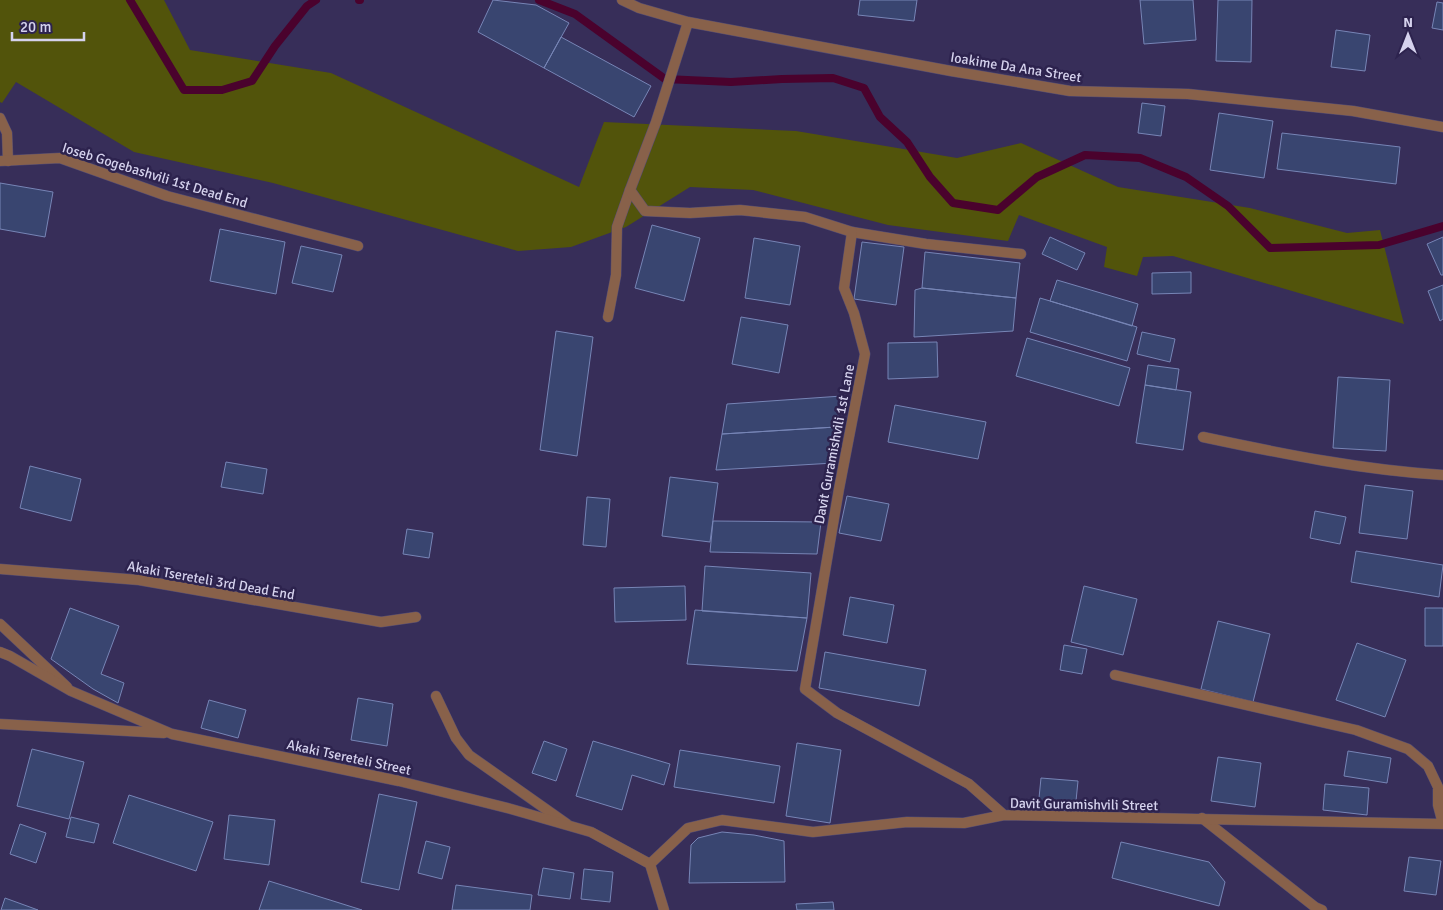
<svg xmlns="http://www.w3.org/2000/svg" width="1443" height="910" viewBox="0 0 1443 910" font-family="Signika,sans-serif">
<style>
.green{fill:#52540b}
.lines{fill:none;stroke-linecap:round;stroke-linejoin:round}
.stream{stroke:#4a022d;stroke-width:8}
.building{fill:#394570;stroke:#7785b6}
.lane-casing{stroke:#534c74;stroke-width:11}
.street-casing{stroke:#534c74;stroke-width:11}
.lane{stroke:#88614a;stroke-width:10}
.street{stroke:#88614a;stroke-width:10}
.labels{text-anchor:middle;stroke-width:5;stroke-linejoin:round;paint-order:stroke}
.street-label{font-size:14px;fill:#d5d2ed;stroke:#2d234e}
</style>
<rect width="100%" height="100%" fill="#372e59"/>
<path class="green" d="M 0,0 L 164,0 L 190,50 L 331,73 L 579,187 L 604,122 L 796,131 L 957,158 L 1021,143 L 1118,187 L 1250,208 L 1347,233 L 1380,230 L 1404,324 L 1173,256 L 1143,257 L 1137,276 L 1104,267 L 1107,247 L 1019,215 L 1008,241 L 888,225 L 753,190 L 690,187 L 626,227 L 571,247 L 518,251 L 273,183 L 134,152 L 16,82 L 2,103 L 0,102 Z"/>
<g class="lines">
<path class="stream" d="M 130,0 L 184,90 L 222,90 L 252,81 L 275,46 L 307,6 L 316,0
M 359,0 L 360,0
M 539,0 L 575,14 L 665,79 L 731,82 L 782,79 L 833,78 L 864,88 L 880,117 L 907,142 L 930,177 L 953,203 L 998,210 L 1037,177 L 1085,155 L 1140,158 L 1186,177 L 1228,206 L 1270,248 L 1379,245 L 1443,226"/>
</g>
<path class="building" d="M 493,0 L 536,5 L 569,23 L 544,68 L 478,32 Z
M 860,0 L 917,0 L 914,21 L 858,15 Z
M 1140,0 L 1193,0 L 1196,40 L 1144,44 Z
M 1218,0 L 1252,0 L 1251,62 L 1216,61 Z
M 1437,2 L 1443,3 L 1443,30 L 1432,28 Z
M 1336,30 L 1370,35 L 1365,71 L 1331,67 Z
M 561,37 L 651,86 L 634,117 L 544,68 Z
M 1142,103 L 1165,106 L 1161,136 L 1138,133 Z
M 1219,113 L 1273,121 L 1264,178 L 1210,170 Z
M 1282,133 L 1400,147 L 1396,184 L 1277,169 Z
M 0,183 L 53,192 L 45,237 L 0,229 Z
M 652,225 L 700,238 L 684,301 L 635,288 Z
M 220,229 L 285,242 L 276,294 L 210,281 Z
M 1050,237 L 1085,253 L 1077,270 L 1042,254 Z
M 1443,237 L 1443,275 L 1441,275 L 1427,244 Z
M 754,238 L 800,246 L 790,305 L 745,298 Z
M 862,242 L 904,247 L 896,305 L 854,299 Z
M 301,246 L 342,255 L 333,292 L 292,283 Z
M 925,252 L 1020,263 L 1016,298 L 922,288 Z
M 1191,272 L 1191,293 L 1152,294 L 1152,273 Z
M 1057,280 L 1138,304 L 1132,326 L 1050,301 Z
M 1443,285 L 1443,319 L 1440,321 L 1428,291 Z
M 922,288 L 1016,298 L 1013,331 L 914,337 L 915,290 Z
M 1040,298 L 1137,327 L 1127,361 L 1030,332 Z
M 741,317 L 788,325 L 779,373 L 732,364 Z
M 556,331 L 593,337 L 577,456 L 540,450 Z
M 1142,332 L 1175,339 L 1170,362 L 1137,354 Z
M 1027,338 L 1130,368 L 1119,406 L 1016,376 Z
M 937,342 L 938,377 L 888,379 L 888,343 Z
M 1148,365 L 1179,369 L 1176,390 L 1145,385 Z
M 1338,377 L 1390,380 L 1386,451 L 1333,448 Z
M 1145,385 L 1191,392 L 1183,450 L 1136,443 Z
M 842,396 L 836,427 L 722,434 L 727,404 Z
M 895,405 L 986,422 L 978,459 L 888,442 Z
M 836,427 L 834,463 L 716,470 L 722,434 Z
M 226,462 L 267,469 L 263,494 L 221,487 Z
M 30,466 L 81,479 L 71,521 L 20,508 Z
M 670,477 L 718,483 L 710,542 L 662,536 Z
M 1365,485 L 1413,491 L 1407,539 L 1359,533 Z
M 847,496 L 889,504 L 881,541 L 839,533 Z
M 587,497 L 610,499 L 606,547 L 583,545 Z
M 1315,511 L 1346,517 L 1340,544 L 1310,538 Z
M 713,521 L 821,522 L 817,554 L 710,552 Z
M 407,529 L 433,533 L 429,558 L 403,554 Z
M 1356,551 L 1443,565 L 1439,597 L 1351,582 Z
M 705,566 L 811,573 L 807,618 L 702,611 Z
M 685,586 L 686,620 L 615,622 L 614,588 Z
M 1084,586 L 1137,599 L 1123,655 L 1071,642 Z
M 850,597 L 894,605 L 887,643 L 843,635 Z
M 70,608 L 119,626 L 101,674 L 124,683 L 118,703 L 93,689 L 51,659 Z
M 1425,608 L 1443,608 L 1443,646 L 1425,646 Z
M 695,610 L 807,618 L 797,671 L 687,664 Z
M 1218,621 L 1270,634 L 1253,702 L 1201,689 Z
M 1357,643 L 1406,660 L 1385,717 L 1336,700 Z
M 1064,645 L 1087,649 L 1082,674 L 1060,670 Z
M 825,652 L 926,670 L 919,706 L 819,688 Z
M 358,698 L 393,704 L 387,746 L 351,740 Z
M 209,700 L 246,710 L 238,738 L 201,728 Z
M 544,741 L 567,749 L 556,781 L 532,773 Z
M 593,741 L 670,764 L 664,785 L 632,775 L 622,810 L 576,796 Z
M 797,743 L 841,750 L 830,823 L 786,816 Z
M 32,749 L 84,762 L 69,819 L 17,806 Z
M 680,750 L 780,766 L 774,803 L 674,787 Z
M 1348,751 L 1391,758 L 1387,783 L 1344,776 Z
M 1218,757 L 1261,763 L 1255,807 L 1211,801 Z
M 1041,778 L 1078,781 L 1075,811 L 1038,808 Z
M 1325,784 L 1369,788 L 1367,815 L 1323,810 Z
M 379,794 L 417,802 L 399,890 L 361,882 Z
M 129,795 L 213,822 L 196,871 L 113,843 Z
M 229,815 L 275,820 L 269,865 L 224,859 Z
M 71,817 L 99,824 L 94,843 L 66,837 Z
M 20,824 L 46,833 L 36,863 L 10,854 Z
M 722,832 L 754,835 L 784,841 L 785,882 L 689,883 L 691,845 L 698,838 Z
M 426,841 L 450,847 L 442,879 L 418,873 Z
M 1121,842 L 1209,862 L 1225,882 L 1219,906 L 1112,878 Z
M 1409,857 L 1441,861 L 1436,895 L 1404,891 Z
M 543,868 L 574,873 L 570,899 L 538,895 Z
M 584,869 L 613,872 L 610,902 L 581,899 Z
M 269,881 L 362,910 L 259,910 Z
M 456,885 L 532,895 L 530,910 L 452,910 Z
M 5,898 L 38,910 L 1,910 Z
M 833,902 L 834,910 L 797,910 L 796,904 Z"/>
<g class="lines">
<defs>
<path id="lane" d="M 0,118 L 7,133 L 8,161
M 852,232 L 926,244 L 1021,254
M 608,317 L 616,275 L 617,227 L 630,190
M 0,569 L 139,580 L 381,622 L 416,617
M 0,624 L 67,687
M 436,696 L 456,738 L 469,755 L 567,824
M 1202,818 L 1315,907 L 1322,910"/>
<path id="street" d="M 622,0 L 639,8 L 688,22 L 951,71 L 1070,91 L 1188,94 L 1353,111 L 1443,127
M 688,22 L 656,122 L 630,190 L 645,211 L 690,213 L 740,210 L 805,217 L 852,232 L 844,288 L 854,313 L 865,354 L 839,489 L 805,689 L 837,713 L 969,784 L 1004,815
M 0,161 L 60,158 L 167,196 L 358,246
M 1203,437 C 1283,454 1362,470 1443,475
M 0,652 L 10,656 L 71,691 L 172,734 L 399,781 L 511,809 L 591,832 L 650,864 L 664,910
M 0,724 L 164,733
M 650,864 L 688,828 L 722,820 L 813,832 L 907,822 L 964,823 L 1004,815 L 1443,824 L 1438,805 L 1438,787 L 1428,766 L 1408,749 L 1356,730 L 1115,675"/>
</defs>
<use href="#lane" class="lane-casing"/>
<use href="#street" class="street-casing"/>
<use href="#lane" class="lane"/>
<use href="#street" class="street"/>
</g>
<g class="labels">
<g class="street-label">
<text transform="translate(1016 67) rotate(9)" y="5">Ioakime Da Ana Street</text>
<text transform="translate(155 175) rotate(17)" y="5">Ioseb Gogebashvili 1st Dead End</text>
<text transform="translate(834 444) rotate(-79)" y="5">Davit Guramishvili 1st Lane</text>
<text transform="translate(211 580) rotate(10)" y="5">Akaki Tsereteli 3rd Dead End</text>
<text transform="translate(349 757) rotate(12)" y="5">Akaki Tsereteli Street</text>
<text transform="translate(1084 804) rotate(1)" y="5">Davit Guramishvili Street</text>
</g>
</g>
<g transform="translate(1408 35)" stroke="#2d234e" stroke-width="4" paint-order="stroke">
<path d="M0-4L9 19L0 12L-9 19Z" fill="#d5d2ed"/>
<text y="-8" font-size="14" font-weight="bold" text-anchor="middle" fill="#d5d2ed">N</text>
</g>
<path d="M12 32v8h72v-8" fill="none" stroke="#d5d2ed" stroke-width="2.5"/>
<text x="20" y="32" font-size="15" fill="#d5d2ed" stroke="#2d234e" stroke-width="4" paint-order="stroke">20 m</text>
</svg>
